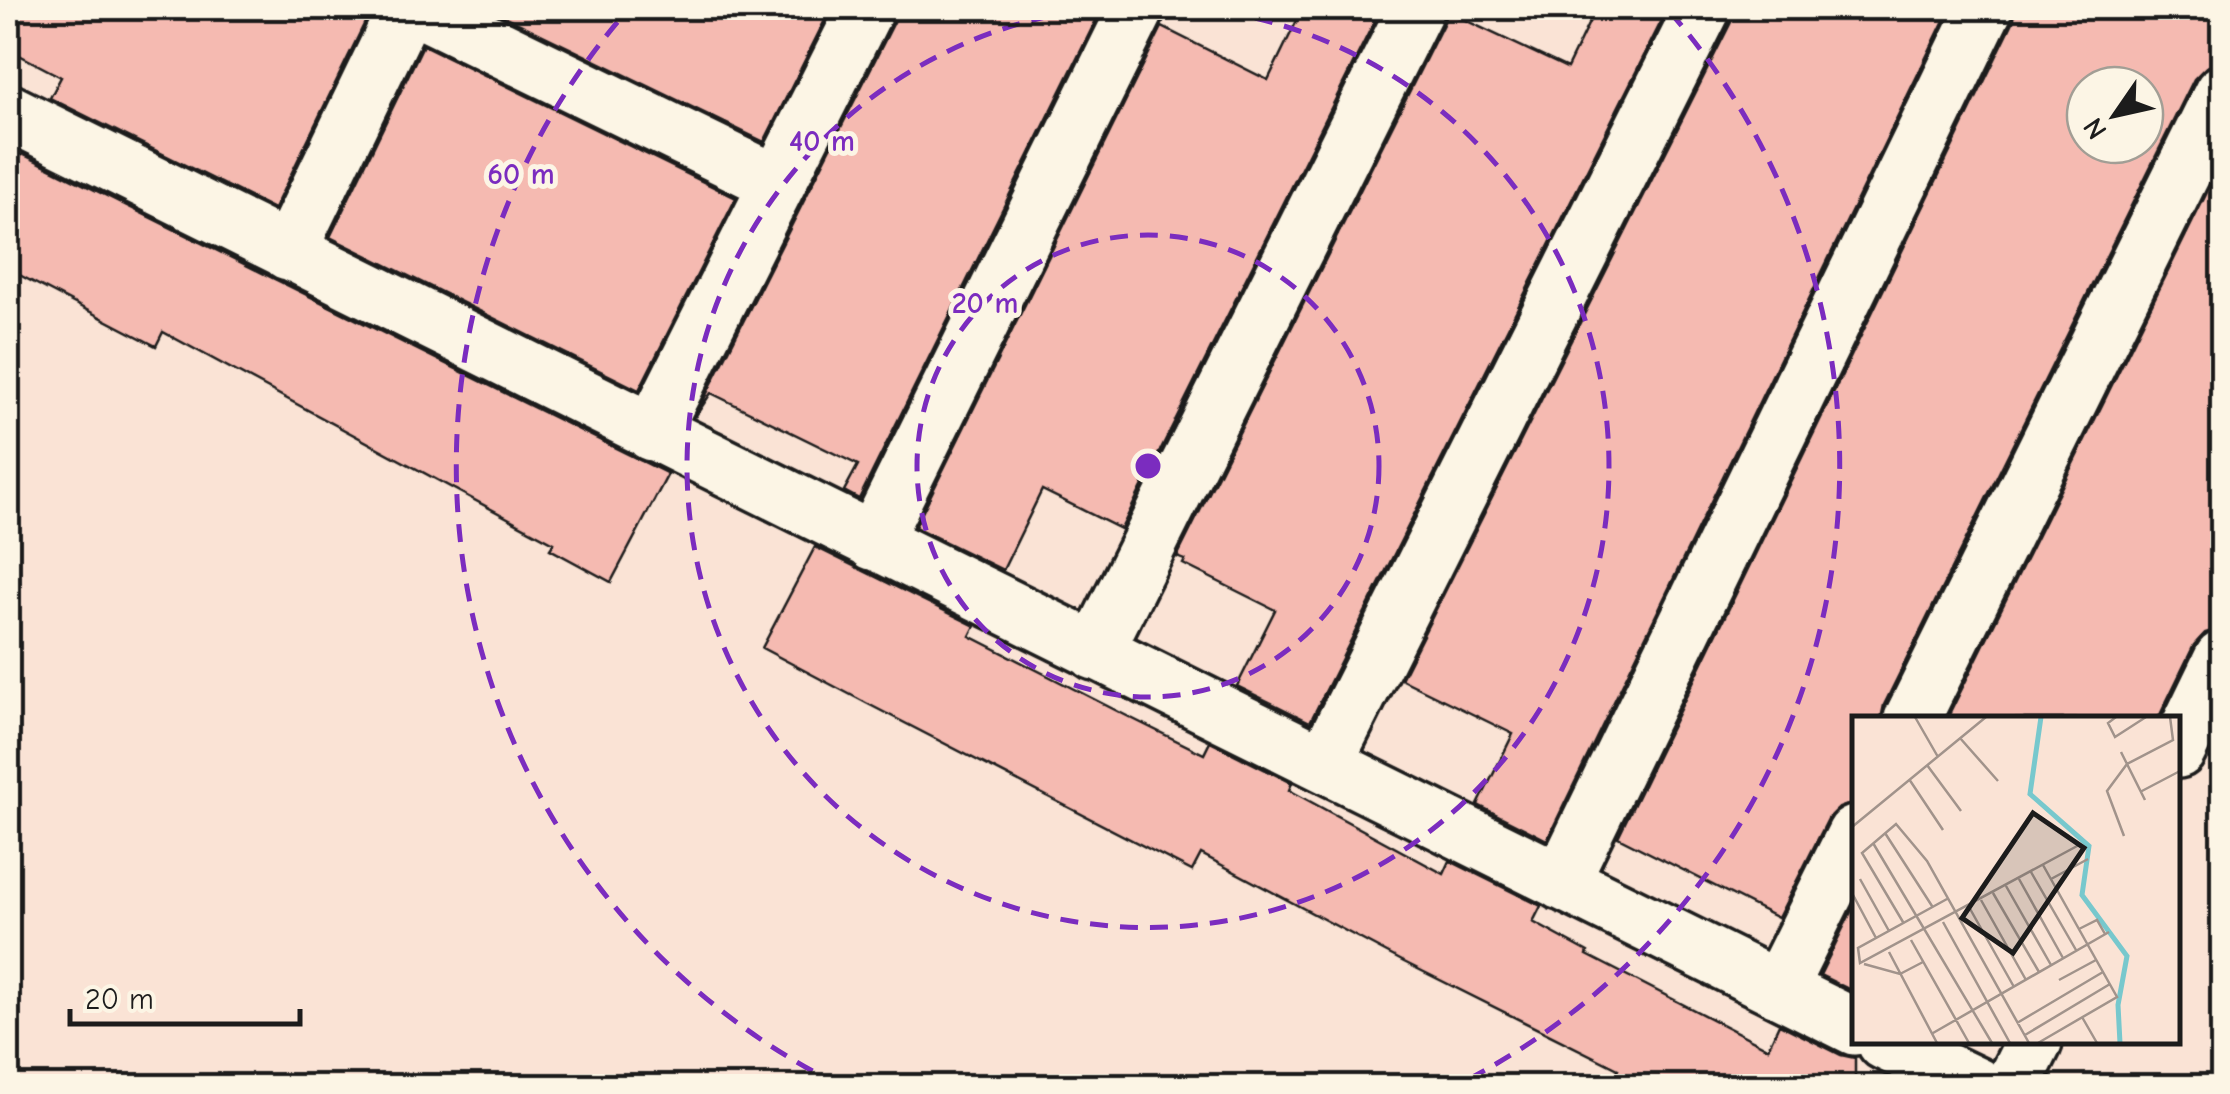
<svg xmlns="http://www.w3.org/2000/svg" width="2230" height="1094" viewBox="0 0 2230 1094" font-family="'Comic Neue',sans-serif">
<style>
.building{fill:#f5bab1;stroke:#1c1c1c;stroke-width:2.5;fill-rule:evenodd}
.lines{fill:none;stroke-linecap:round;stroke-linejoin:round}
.street-casing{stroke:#1c1c1c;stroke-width:62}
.street{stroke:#fcf5e5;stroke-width:55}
.ring{fill:none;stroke:#7b2cbf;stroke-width:5;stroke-dasharray:18 12}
.inset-river{fill:none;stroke:#77c8cd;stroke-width:5}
.inset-road{fill:none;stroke:#a1938b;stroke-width:2.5}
.view{fill:#1c1c1c;fill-opacity:0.15;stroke:#1c1c1c;stroke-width:5}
.inset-edge{fill:none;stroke:#1c1c1c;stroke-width:5}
.centre{fill:#7b2cbf;stroke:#fcf5e5;stroke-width:5}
.ring-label{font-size:30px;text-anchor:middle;font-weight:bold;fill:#7b2cbf;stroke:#fcf5e5;stroke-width:10;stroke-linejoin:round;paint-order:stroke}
</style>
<rect width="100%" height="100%" fill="#fae3d5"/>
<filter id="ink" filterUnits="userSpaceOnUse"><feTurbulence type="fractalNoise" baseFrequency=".01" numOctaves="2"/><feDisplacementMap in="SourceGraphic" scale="20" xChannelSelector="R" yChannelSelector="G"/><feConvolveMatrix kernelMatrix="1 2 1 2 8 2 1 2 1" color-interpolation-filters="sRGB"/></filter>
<g filter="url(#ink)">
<path class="building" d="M 8,8 L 372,8 L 274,209 L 50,98 L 61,77 L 8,49 Z
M 487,8 L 831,8 L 764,142 Z
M 897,8 L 1102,8 L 859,499 L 844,491 L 858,465 L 711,393 L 695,417 L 894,22 Z
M 1303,8 L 1381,8 L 1121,529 L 1042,490 L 1003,570 L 915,527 L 1162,27 L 1268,80 Z
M 1596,8 L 1668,8 L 1310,722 L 1237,686 L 1275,610 L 1183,564 L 1185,560 L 1177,557 L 1444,22 L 1446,11 L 1567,68 Z
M 1734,8 L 1950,8 L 1547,840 L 1478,805 L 1513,734 L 1401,679 L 1731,22 Z
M 2016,8 L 2222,8 L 2222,62 L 2206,67 L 2194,79 L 1884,705 L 1881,719 L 1855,719 L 1855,803 L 1839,808 L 1828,819 L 1778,918 L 1618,837 L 2013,22 ZM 2085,85 L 2145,85 L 2145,145 L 2085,145 Z
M 423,45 L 736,198 L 639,390 L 330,237 Z
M 22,154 L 668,474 L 611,582 L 550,549 L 554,543 L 163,332 L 156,346 L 8,269 L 8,181 Z
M 2222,162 L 2222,628 L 2205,633 L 2194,645 L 2158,719 L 1947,719 Z
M 815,547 L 975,626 L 970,636 L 1125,715 L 1204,754 L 1210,742 L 1292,783 L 1289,790 L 1444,874 L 1450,861 L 1541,906 L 1533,922 L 1588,952 L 1587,955 L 1768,1048 L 1779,1024 L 1841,1055 L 1855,1058 L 1855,1086 L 1609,1086 L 1618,1069 L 1404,962 L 1201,854 L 1192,871 L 868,704 L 762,648 Z
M 1855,904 L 1855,992 L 1820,975 Z"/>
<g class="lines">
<defs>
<path id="street" d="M 417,8 L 777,183
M 8,112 L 1855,1027
M 288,252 L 406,8
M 652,433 L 866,8
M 873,542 L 1137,8
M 1095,652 L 1416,8
M 1912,719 L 2222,93
M 2178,750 L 2222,659
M 1324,764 L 1703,8
M 1561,882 L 1985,8
M 1778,989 L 1855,834
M 1885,1042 L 1977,1086
M 2012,1086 L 2034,1042"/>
</defs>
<use href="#street" class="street-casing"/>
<use href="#street" class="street"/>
</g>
</g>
<g class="ring">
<circle cx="1148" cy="466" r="231"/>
<path d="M1196 8A461 461 0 1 1 1100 8"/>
<path d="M839 1085A692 692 0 0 1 626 12M1670 12A692 692 0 0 1 1457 1085"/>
</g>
<g transform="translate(1852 716)">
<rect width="328" height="328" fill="#fae3d5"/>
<path class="inset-river" d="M 189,1 L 178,78 L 237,130 L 230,179 L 275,240 L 266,289 L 268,327"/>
<path class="inset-road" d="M 63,1 L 86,41M 264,1 L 256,7 L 263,21 L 294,1M 108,22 L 146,65M 269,36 L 293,84M 75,49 L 109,95M 57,63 L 91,114M 288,76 L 328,55M 0,111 L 134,1M 33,117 L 80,190M 272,120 L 255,75 L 275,48 L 321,24 L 318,1M 21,127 L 140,327M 179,156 L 224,234M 8,163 L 37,215M 167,163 L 211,242M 199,163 L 236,143M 154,170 L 199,249M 0,177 L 24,222M 141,177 L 187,256M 95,183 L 6,232 L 8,247 L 227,129M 129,184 L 174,264M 117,191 L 162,271M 51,206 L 10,137 L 44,108 L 75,145 L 177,327M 91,206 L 158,327M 227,213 L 245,204 L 253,218M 59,224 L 117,327M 37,236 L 85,327M 12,248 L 48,258 L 71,246M 207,264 L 244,244M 230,301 L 245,327M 165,307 L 251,256M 81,317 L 257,216M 173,319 L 258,268M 186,327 L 265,281 L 191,149"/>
<path class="view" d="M 181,97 L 232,132 L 161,237 L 110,202 Z"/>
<rect width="328" height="328" class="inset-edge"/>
</g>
<circle cx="1148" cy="466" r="15" class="centre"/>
<g class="ring-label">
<text x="822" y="151">40 m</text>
<text x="521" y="184">60 m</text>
<text x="985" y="313">20 m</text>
</g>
<rect width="2230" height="1094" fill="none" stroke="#fcf5e5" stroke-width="40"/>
<rect x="20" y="20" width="2190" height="1054" fill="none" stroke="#1c1c1c" stroke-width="4" filter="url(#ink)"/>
<g transform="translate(2115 115) rotate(236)"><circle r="48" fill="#fcf5e5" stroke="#a29e95" stroke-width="2.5"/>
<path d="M0-8L18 38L0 25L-18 38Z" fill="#1c1c1c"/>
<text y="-15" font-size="28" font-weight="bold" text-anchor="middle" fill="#1c1c1c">N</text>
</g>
<path d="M70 1009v15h230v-15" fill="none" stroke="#1c1c1c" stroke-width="5"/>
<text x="85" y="1009" font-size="30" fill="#1c1c1c" stroke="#fcf5e5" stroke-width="8" paint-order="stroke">20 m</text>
</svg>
